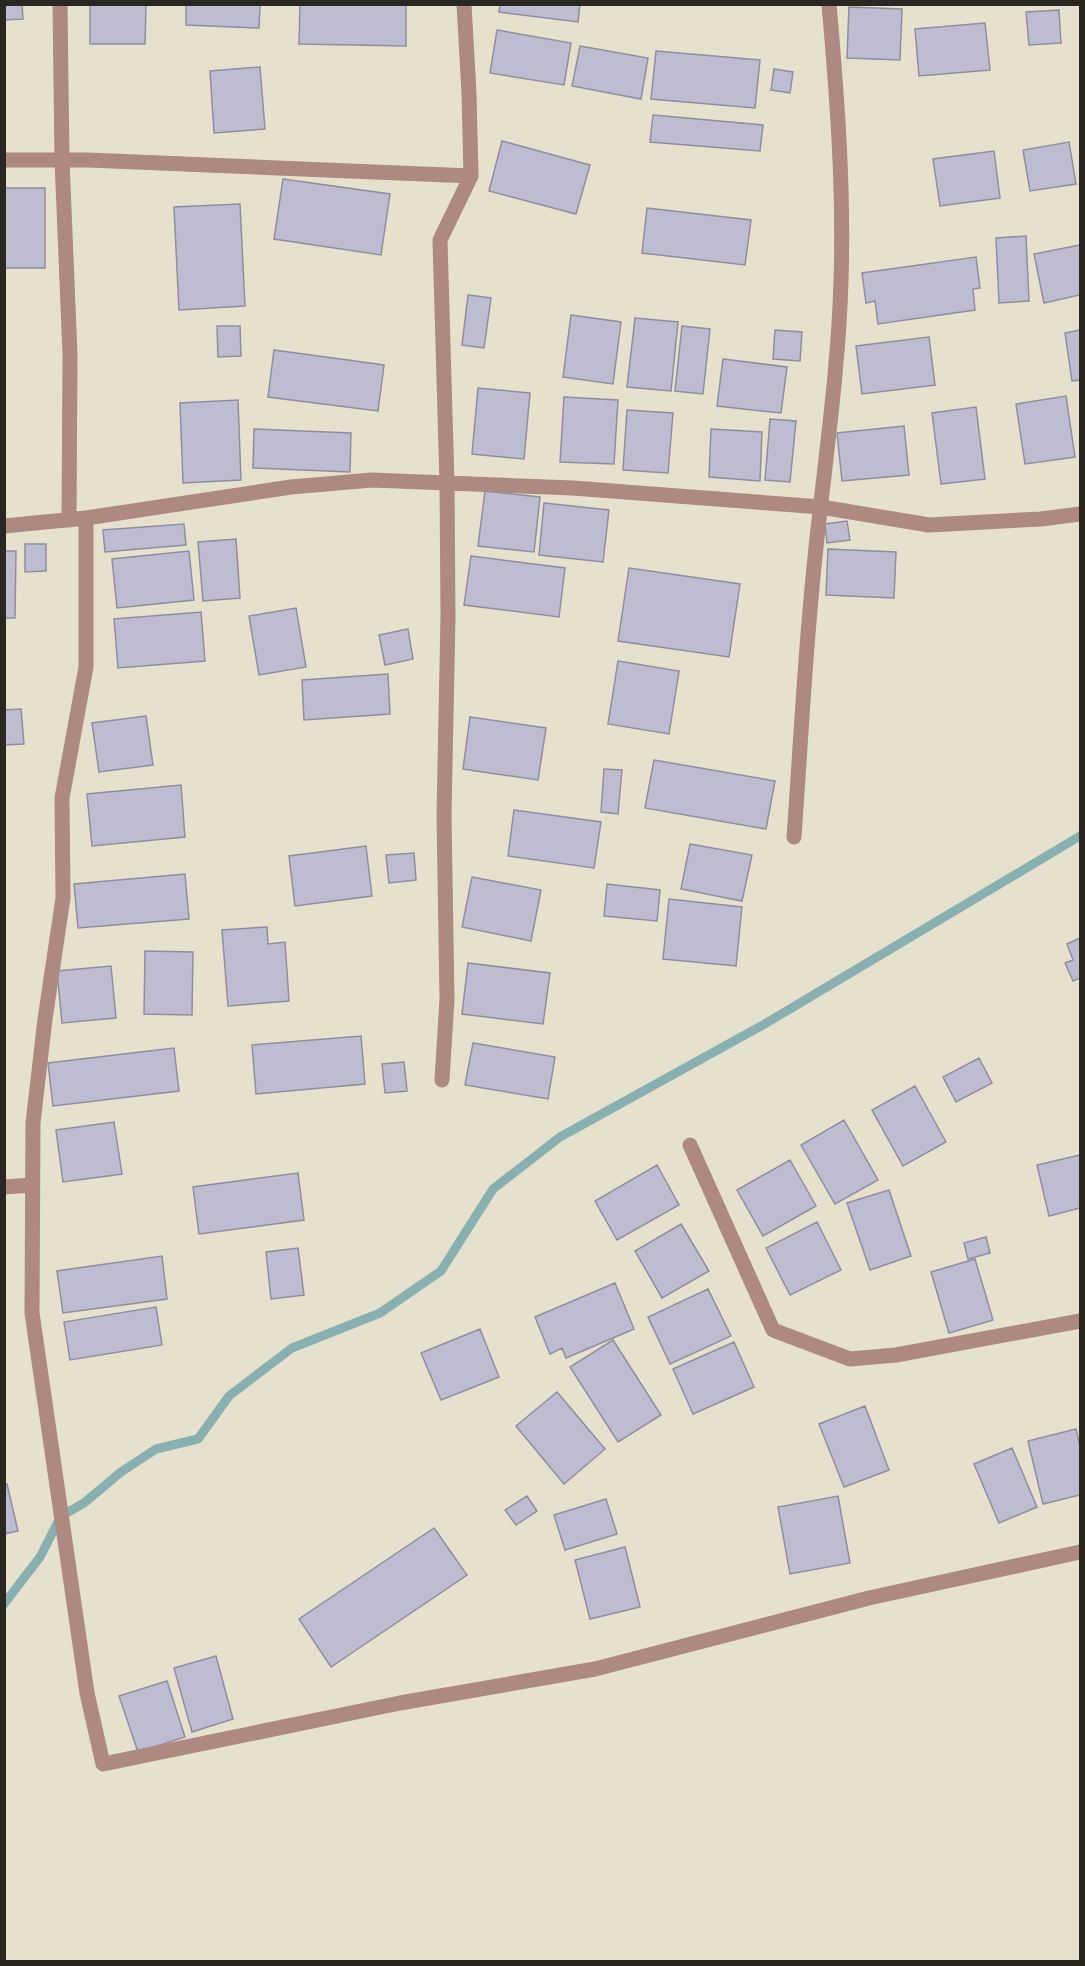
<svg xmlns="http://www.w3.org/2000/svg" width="1085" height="1966" viewBox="0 0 1085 1966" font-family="Signika,sans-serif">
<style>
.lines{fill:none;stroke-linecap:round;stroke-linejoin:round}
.stream{stroke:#88b0b1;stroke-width:9}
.building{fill:#bebcd0;stroke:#908da1;stroke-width:1.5}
.minor{stroke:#ad8981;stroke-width:15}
</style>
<rect width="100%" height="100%" fill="#e5e1cc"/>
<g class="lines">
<path class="stream" d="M 4,1604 L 40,1557 L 61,1516 L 84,1503 L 121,1472 L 156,1449 L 198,1439 L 229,1396 L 292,1348 L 380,1313 L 441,1271 L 493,1189 L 560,1137 L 763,1025 L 1080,836"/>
</g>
<path class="building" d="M 4,4 L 22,4 L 23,19 L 4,20 Z
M 90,4 L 146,4 L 145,44 L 90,44 Z
M 186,4 L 260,4 L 259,28 L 186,25 Z
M 300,4 L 406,4 L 406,46 L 299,44 Z
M 500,4 L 580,4 L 578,22 L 499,12 Z
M 849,7 L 902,9 L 900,60 L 847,58 Z
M 1059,10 L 1061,43 L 1029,45 L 1026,12 Z
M 985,23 L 990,70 L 919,76 L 915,29 Z
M 497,30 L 571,43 L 564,85 L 490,73 Z
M 580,46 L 648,58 L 641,99 L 572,86 Z
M 656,51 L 760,60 L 755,108 L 651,99 Z
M 260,67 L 265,129 L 214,133 L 210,71 Z
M 774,69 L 793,72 L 790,93 L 771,90 Z
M 653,115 L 763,125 L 760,151 L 650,142 Z
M 502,141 L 590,165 L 576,214 L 489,191 Z
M 1069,142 L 1076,184 L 1030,191 L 1023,150 Z
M 994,151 L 1000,198 L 940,206 L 933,159 Z
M 283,179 L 390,194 L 381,255 L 274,239 Z
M 4,188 L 45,188 L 45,268 L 4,268 Z
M 240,204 L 245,306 L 179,310 L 174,207 Z
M 647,208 L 751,220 L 745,265 L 642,253 Z
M 1026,236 L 1029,301 L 999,303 L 996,238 Z
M 1080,245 L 1080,295 L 1044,303 L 1034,254 Z
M 976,257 L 980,288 L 973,289 L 975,310 L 878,324 L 875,301 L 866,303 L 862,273 Z
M 468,295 L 491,298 L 484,348 L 462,345 Z
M 571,315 L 621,322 L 613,384 L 563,377 Z
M 635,318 L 678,322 L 671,391 L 627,387 Z
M 217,326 L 240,326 L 241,356 L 218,357 Z
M 682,326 L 710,329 L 703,394 L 675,391 Z
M 775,330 L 802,332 L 800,361 L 773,359 Z
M 1080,330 L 1080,380 L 1072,381 L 1065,333 Z
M 929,337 L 935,385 L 862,394 L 856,346 Z
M 274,350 L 384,365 L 378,411 L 268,397 Z
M 723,359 L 787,367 L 781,413 L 717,406 Z
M 478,388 L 530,393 L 524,459 L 472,454 Z
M 1066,396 L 1075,457 L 1025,464 L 1016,404 Z
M 564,397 L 618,400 L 614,464 L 560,462 Z
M 238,400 L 241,480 L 183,483 L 180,403 Z
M 976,407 L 985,479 L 941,484 L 932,413 Z
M 627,410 L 673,413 L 668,473 L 623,470 Z
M 770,419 L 796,421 L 790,482 L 765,480 Z
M 904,426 L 909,475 L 842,481 L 837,433 Z
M 254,429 L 351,433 L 350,472 L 253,468 Z
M 711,429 L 762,432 L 760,481 L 709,477 Z
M 485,491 L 540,497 L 534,552 L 478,546 Z
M 544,503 L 609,510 L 603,562 L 539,555 Z
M 847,521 L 850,540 L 827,543 L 825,524 Z
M 184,524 L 186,545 L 105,552 L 103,530 Z
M 236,539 L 240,598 L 203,601 L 198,542 Z
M 25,544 L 46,544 L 46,571 L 25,572 Z
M 828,549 L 896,552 L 894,598 L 826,595 Z
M 4,551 L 16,551 L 15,618 L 4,618 Z
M 189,551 L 194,600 L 117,608 L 112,559 Z
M 471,556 L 565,568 L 559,617 L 464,605 Z
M 629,568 L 740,584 L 729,657 L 618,641 Z
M 296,608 L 306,667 L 259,675 L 249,616 Z
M 201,612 L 205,661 L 118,668 L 114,619 Z
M 408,629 L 413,659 L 385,665 L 379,635 Z
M 618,661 L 679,671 L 669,734 L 608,724 Z
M 388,674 L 390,714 L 304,720 L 302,680 Z
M 21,709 L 24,744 L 4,745 L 4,710 Z
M 146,716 L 153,765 L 99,772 L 92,723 Z
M 470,717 L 546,728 L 538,780 L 463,769 Z
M 654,760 L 775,781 L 766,829 L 645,808 Z
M 604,769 L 622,770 L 618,814 L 601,812 Z
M 181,785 L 185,837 L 92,846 L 87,794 Z
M 514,810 L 601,822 L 594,868 L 508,856 Z
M 690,844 L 752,855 L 742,901 L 681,889 Z
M 366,846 L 372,896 L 295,906 L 289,856 Z
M 414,853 L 416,880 L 389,883 L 386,855 Z
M 185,874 L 189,919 L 78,928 L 74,884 Z
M 472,877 L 541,890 L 531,941 L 462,927 Z
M 607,884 L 660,890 L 657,921 L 604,916 Z
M 669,899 L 742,907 L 736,966 L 663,959 Z
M 267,927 L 268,944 L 285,942 L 289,1001 L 228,1006 L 222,930 Z
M 1080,938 L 1080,978 L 1073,981 L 1065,963 L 1073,960 L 1067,944 Z
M 145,951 L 193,952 L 192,1015 L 144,1014 Z
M 468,963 L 550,973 L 543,1024 L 462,1014 Z
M 111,966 L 116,1018 L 62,1023 L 57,971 Z
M 361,1036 L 365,1084 L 256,1094 L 252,1045 Z
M 473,1043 L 555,1057 L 548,1099 L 465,1085 Z
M 174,1048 L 179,1091 L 53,1106 L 48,1063 Z
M 979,1058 L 992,1083 L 956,1102 L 943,1077 Z
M 404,1062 L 407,1091 L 385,1093 L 382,1064 Z
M 915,1086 L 946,1142 L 903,1166 L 872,1110 Z
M 844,1120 L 878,1180 L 835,1204 L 801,1145 Z
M 114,1122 L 122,1174 L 63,1182 L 56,1130 Z
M 1080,1155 L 1080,1208 L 1049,1216 L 1037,1165 Z
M 790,1160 L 816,1206 L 763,1236 L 737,1190 Z
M 657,1165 L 679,1205 L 617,1240 L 595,1201 Z
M 298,1173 L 304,1220 L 199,1234 L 193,1187 Z
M 889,1190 L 911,1256 L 870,1270 L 847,1203 Z
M 817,1222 L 841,1270 L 790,1295 L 766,1248 Z
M 681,1224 L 709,1271 L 662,1298 L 635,1251 Z
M 986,1237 L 990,1253 L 968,1259 L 964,1243 Z
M 298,1248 L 304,1295 L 271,1299 L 266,1252 Z
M 162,1256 L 167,1299 L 63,1313 L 57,1271 Z
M 975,1259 L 993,1320 L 949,1333 L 931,1272 Z
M 615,1283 L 634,1329 L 566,1358 L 562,1348 L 550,1354 L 535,1317 Z
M 708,1289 L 731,1336 L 670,1364 L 648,1317 Z
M 156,1307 L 162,1345 L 70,1360 L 64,1322 Z
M 480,1329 L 499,1377 L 441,1400 L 421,1353 Z
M 613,1340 L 661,1415 L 618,1442 L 570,1367 Z
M 734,1342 L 754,1387 L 693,1414 L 673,1369 Z
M 557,1392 L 605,1449 L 564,1484 L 516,1426 Z
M 865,1406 L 889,1470 L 844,1487 L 819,1424 Z
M 1076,1429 L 1080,1446 L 1080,1495 L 1043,1504 L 1028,1441 Z
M 1012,1448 L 1037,1507 L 999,1523 L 974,1464 Z
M 7,1484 L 18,1531 L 4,1534 L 4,1485 Z
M 527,1496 L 537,1511 L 516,1525 L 505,1510 Z
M 838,1496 L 850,1563 L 790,1574 L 778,1507 Z
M 606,1499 L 617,1534 L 565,1550 L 554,1515 Z
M 434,1528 L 467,1575 L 331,1667 L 299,1619 Z
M 625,1547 L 640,1607 L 590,1619 L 575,1560 Z
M 216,1656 L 233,1719 L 192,1732 L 174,1668 Z
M 167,1681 L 185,1737 L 138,1752 L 119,1696 Z"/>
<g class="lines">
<path class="minor" d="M 60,4 L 62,160 L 70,355 L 69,520
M 4,160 L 88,160 L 471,176
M 86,518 L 86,667 L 62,798 L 63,898 L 45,1019 L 33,1123 L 32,1313 L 87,1693 L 103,1764 L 400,1703 L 595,1669 L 869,1598 L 1080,1552
M 4,526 L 86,518 L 291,487 L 372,480 L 573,488 L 821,507 L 929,525 L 1041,519 L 1080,514
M 794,837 C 800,754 804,671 812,588 C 821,486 838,384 841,281 C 844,188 837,96 829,4
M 442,1080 L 447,999 L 444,815 L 448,616 L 447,483 L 440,240 L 471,176 L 469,93 L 464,4
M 690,1145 L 773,1330 L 850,1359 L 896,1355 L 1080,1321
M 4,1187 L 32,1185"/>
</g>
<rect width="1085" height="1966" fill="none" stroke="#29271f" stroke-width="12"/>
</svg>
